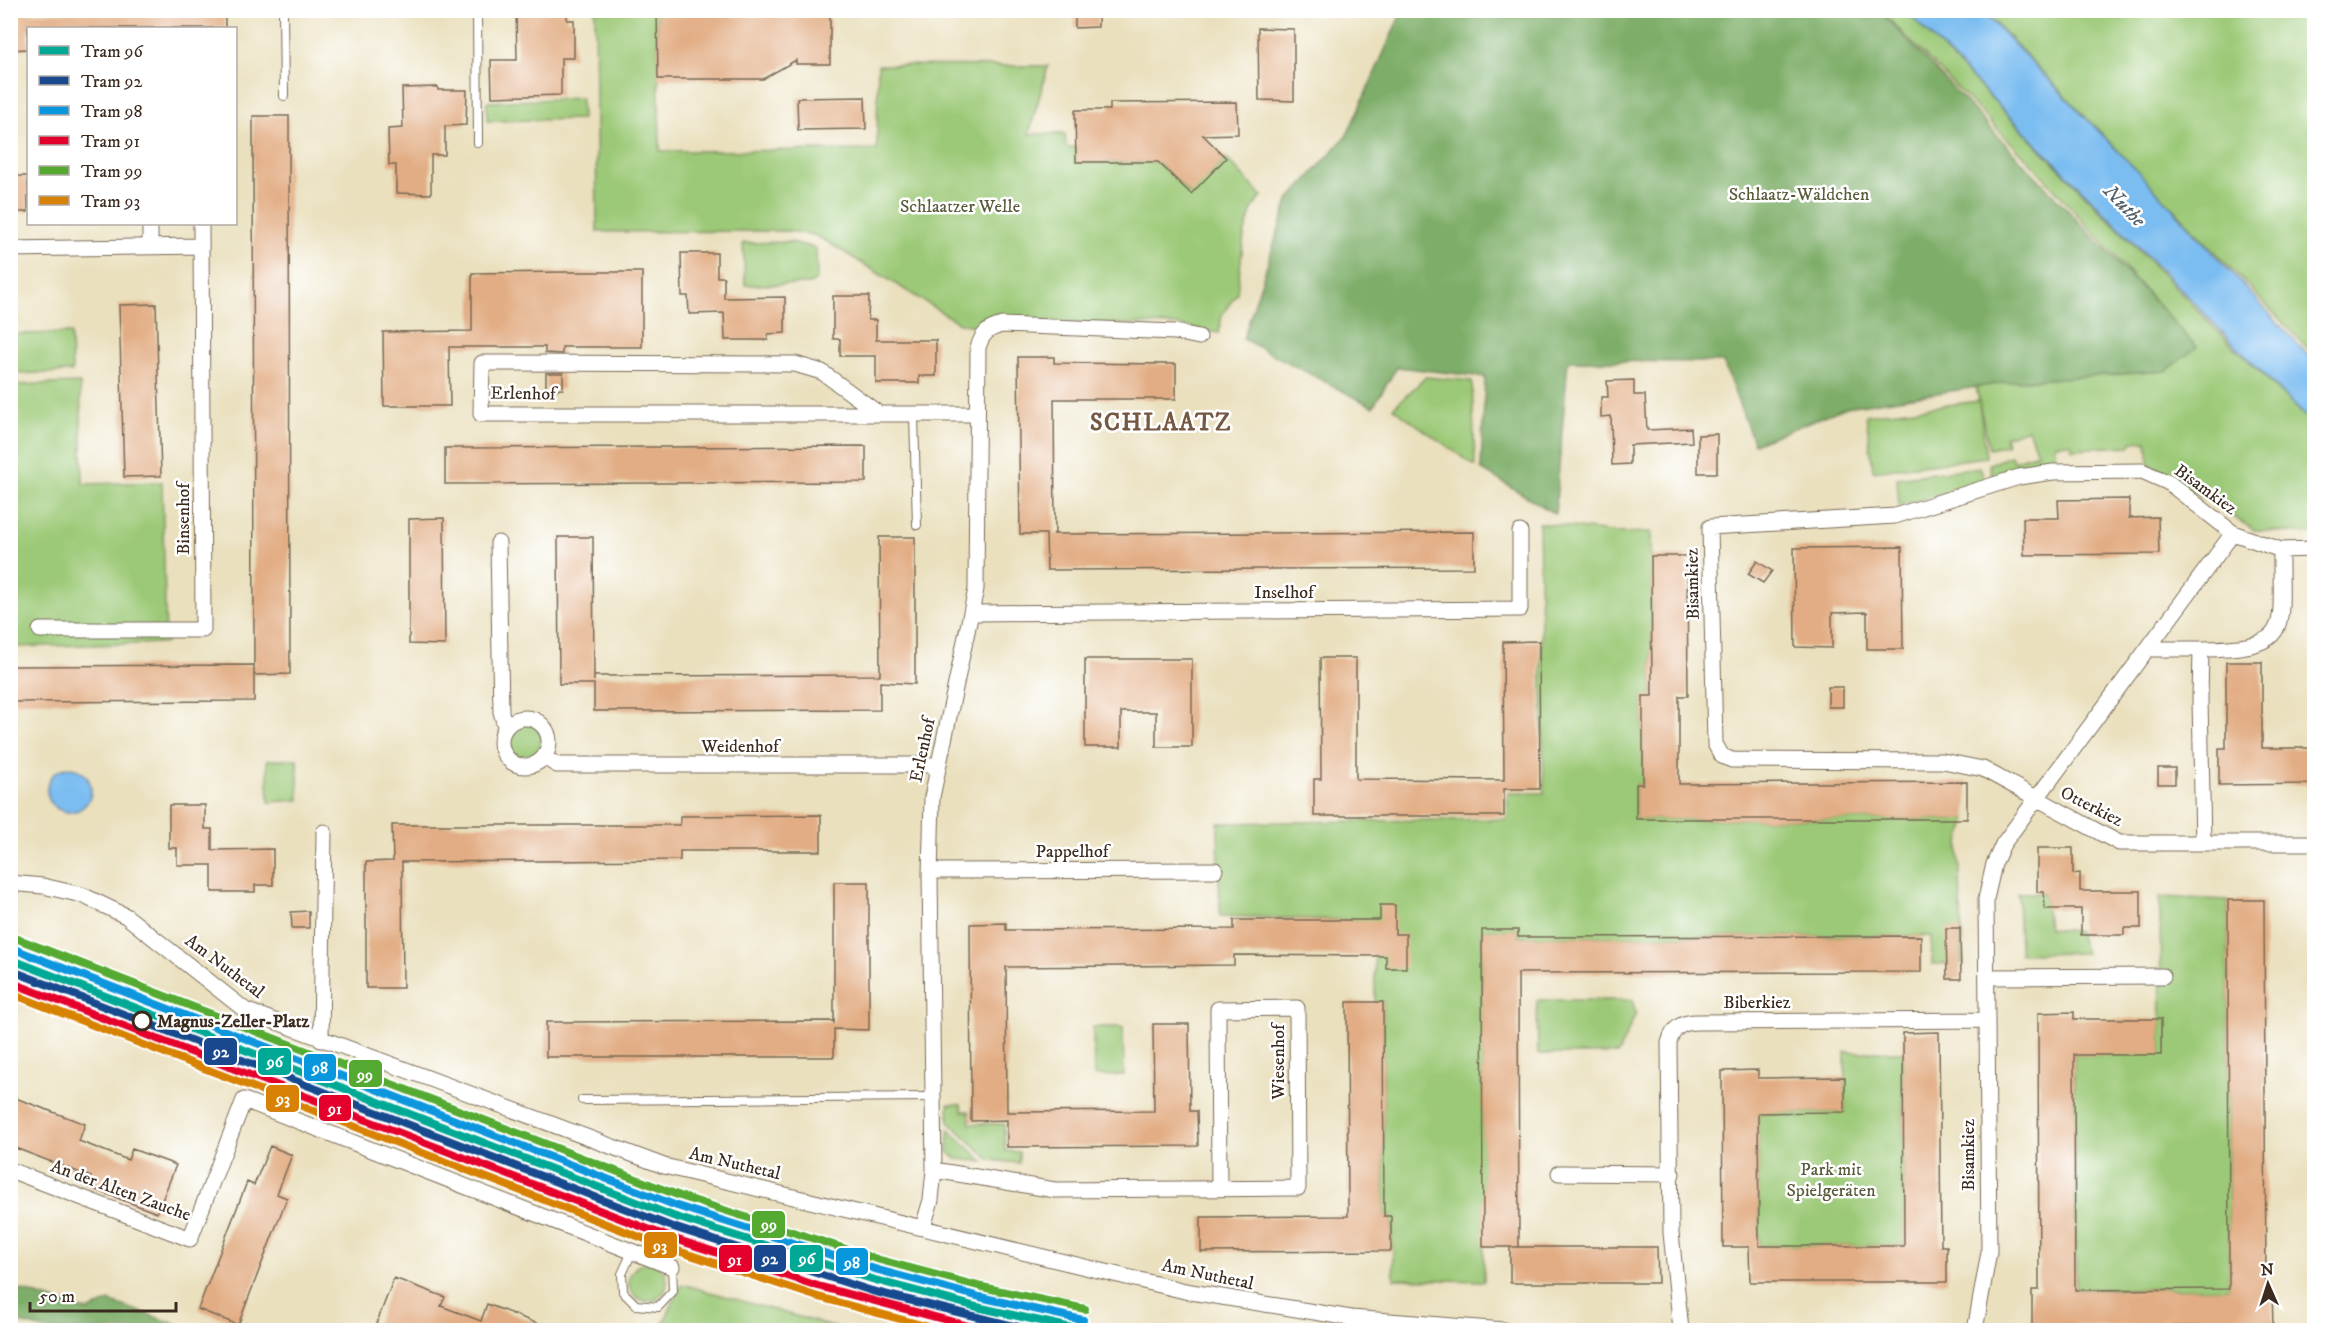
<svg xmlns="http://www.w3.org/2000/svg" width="2325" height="1341" viewBox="0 0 2325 1341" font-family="'IM FELL DW Pica',serif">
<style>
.green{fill:#9cc977;stroke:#6c7a4a;stroke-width:1.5}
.forest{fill:#7dad68;stroke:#5c6c43;stroke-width:1.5}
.water{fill:#7bbdf1;stroke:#5b7488;stroke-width:1.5}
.building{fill:#e2ad84}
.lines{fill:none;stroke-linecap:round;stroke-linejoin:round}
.lane-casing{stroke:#786a56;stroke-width:10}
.street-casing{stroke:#786a56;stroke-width:17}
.lane{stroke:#fff;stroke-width:8}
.street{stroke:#fff;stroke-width:15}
.tram-1-casing{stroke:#fff;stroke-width:12}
.tram-2-casing{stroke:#fff;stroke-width:12}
.tram-3-casing{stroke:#fff;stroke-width:12}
.tram-4-casing{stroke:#fff;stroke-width:12}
.tram-5-casing{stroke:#fff;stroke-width:12}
.tram-6-casing{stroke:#fff;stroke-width:12}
.tram-1{stroke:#00a995;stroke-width:8}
.tram-2{stroke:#19488e;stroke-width:8}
.tram-3{stroke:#0896dd;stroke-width:8}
.tram-4{stroke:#e4002b;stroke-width:8}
.tram-5{stroke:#54aa30;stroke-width:8}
.tram-6{stroke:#d78206;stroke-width:8}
.stop-dot{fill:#fff;stroke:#3b2a1e;stroke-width:3}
.labels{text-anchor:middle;stroke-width:5;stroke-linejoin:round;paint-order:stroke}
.park-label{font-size:18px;fill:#585a39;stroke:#fff}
.street-label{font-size:18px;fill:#3b2a1e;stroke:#fff}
.stop-label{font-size:18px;font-weight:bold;fill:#3b2a1e;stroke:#fff;text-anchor:start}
.water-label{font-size:20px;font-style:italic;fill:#515d68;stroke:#fff}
.district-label{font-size:24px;font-weight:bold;letter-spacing:1.5px;fill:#755842;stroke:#fff}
.line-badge{stroke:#fff;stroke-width:2}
.badge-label{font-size:16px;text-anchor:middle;font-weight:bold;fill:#fff}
</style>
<rect width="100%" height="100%" fill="#fff"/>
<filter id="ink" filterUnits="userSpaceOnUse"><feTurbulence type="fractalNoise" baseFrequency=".0167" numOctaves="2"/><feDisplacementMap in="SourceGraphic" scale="12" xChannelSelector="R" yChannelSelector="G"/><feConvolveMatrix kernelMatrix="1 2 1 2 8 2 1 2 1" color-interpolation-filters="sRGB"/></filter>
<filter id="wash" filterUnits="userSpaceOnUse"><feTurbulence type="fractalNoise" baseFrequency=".008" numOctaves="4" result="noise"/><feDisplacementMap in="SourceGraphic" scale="24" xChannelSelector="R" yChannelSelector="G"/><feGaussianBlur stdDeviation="1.35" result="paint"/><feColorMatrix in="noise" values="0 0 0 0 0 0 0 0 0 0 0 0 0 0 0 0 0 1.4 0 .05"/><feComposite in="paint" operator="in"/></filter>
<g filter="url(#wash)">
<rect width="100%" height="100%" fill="#eae0be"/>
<path class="green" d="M 595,11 L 657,11 L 660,151 L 877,150 L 878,65 L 1048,66 L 1029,134 L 1065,134 L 1066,148 L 1076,147 L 1076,162 L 1158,162 L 1190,194 L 1226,158 L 1262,196 L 1252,209 L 1244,235 L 1237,293 L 1222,315 L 1219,333 L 1175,325 L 1006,321 L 980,327 L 959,323 L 826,241 L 814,235 L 789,231 L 597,232 Z
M 1881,11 L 1906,11 L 2215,328 L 2314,425 L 2314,534 L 2254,530 L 2149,463 L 2147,441 L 2131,442 L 2131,446 L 2072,449 L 2071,443 L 2055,444 L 2055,461 L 1993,479 L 1989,464 L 2011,456 L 2013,461 L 2037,453 L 2028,429 L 2005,437 L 2007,445 L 1989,449 L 1979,402 L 1986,457 L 1873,471 L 1866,415 L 1979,401 L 1976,387 L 2016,381 L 2166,371 L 2195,346 L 2031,163 Z
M 1984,11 L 2314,11 L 2314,355 Z
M 581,98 L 582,119 L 487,121 L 487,102 Z
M 791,242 L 816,248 L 817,279 L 810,284 L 745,285 L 743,243 Z
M 71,333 L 72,372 L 11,374 L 11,334 Z
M 1426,377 L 1472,381 L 1475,466 L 1393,408 Z
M 80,383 L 83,484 L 162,482 L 166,643 L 11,647 L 10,385 Z
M 1980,467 L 1985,481 L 1899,506 L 1897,478 Z
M 1539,523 L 1618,533 L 1651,532 L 1652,696 L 1643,697 L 1643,784 L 1636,784 L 1636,819 L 1967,819 L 1959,845 L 1963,963 L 1932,964 L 1931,936 L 1518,937 L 1518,930 L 1482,930 L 1484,1281 L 1394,1279 L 1391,1216 L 1384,1216 L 1383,1002 L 1375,1002 L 1374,921 L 1220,916 L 1218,823 L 1507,819 L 1508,793 L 1544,793 Z
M508 741a17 17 0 1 1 34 0a17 17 0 1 1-34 0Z
M 297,759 L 299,800 L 269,802 L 267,760 Z
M 2018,893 L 2044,893 L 2048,929 L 2078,931 L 2086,953 L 2020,954 Z
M 2160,897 L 2228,900 L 2229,1289 L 2076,1289 L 2074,1055 L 2161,1054 Z
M 1537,1000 L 1632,1000 L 1636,1013 L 1618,1054 L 1538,1054 Z
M 1093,1027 L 1123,1027 L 1124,1075 L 1094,1076 Z
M 1845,1052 L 1903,1052 L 1904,1246 L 1759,1246 L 1758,1113 L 1845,1112 Z
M 948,1104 L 961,1104 L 962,1111 L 969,1111 L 970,1124 L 1004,1124 L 1005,1151 L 1019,1152 L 1019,1163 L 990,1160 L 949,1122 Z
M 948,1129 L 984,1162 L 958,1159 L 948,1152 Z
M629 1282a19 19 0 1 1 38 0a19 19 0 1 1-38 0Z
M 682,1284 L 845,1330 L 660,1330 Z"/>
<path class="forest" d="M 1879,10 L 2197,347 L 2166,371 L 2016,381 L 1847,407 L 1754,444 L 1723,362 L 1568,361 L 1555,514 L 1481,469 L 1485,377 L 1397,367 L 1373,407 L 1243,339 L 1288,201 L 1347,135 L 1400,16 L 1400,11 Z
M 11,1287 L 88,1311 L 109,1301 L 193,1330 L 48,1330 L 11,1321 Z"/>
<path class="water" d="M 1906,11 L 1982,11 L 2148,182 L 2314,362 L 2314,425 Z
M47 790a22 22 0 1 1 44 0a22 22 0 1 1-44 0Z"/>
<g id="blocks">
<path class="building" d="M 516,10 L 567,10 L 567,20 L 574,20 L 574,58 L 561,58 L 561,95 L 492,97 L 491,60 L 517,60 Z
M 657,10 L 830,10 L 830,64 L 796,64 L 796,60 L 763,79 L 658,79 Z
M 1075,10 L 1098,10 L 1098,27 L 1075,28 Z
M 225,11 L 225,28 L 28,28 L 28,49 L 10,50 L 10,13 Z
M 1258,28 L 1294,29 L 1294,101 L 1259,100 Z
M 438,87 L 438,90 L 467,90 L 466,125 L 445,126 L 445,155 L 431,155 L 431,194 L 396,193 L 396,165 L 389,165 L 388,129 L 403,128 L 402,88 Z
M 865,97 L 866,129 L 798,130 L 797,98 Z
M 1237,102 L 1238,134 L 1203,135 L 1226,158 L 1191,194 L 1158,162 L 1076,162 L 1075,110 L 1110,110 L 1110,103 Z
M 253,116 L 289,116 L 290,674 L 254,675 Z
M 10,176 L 28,176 L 28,212 L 10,212 Z
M 681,253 L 717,253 L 717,277 L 724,277 L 724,298 L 785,297 L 785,333 L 768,334 L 768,340 L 725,340 L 724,313 L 689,314 L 688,296 L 682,296 Z
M 567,272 L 642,272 L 642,347 L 562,347 L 562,354 L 545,353 L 545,347 L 449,347 L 450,406 L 384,406 L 383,332 L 472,331 L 472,273 Z
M 833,296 L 869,296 L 868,320 L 876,320 L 876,340 L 936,340 L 936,376 L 919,376 L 919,383 L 876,383 L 876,356 L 840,356 L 840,339 L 833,339 Z
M 156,304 L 161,476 L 124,477 L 119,305 Z
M 1018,357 L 1054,357 L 1054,363 L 1176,364 L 1176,399 L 1054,399 L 1055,533 L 1053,534 L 1474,532 L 1474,568 L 1047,570 L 1046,534 L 1020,534 Z
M 546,373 L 563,373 L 563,389 L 546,390 Z
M 1634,380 L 1634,395 L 1645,395 L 1647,430 L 1691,428 L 1692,442 L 1630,445 L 1630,464 L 1612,465 L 1611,416 L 1601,417 L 1601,397 L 1608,397 L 1607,381 Z
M 1717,434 L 1717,473 L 1698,473 L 1698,435 Z
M 866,446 L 866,482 L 445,484 L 445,448 Z
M 2129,499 L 2129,518 L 2158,517 L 2159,554 L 2024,555 L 2023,518 L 2059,518 L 2058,500 Z
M 444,518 L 445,645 L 409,644 L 409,519 Z
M 558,537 L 593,537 L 594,681 L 594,676 L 880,675 L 879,537 L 915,537 L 915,684 L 880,682 L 880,710 L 594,711 L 594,684 L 559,684 Z
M 1902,547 L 1903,649 L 1867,649 L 1867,612 L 1832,613 L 1832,648 L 1795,647 L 1794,548 Z
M 1651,556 L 1687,556 L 1688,696 L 1679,696 L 1679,784 L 1967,782 L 1967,819 L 1636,819 L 1636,784 L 1643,784 L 1643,696 L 1652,696 Z
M 1757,561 L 1772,571 L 1763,583 L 1748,574 Z
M 1539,641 L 1540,789 L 1504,789 L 1504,816 L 1314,816 L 1314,779 L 1321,779 L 1320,658 L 1356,658 L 1356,779 L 1504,780 L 1503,642 Z
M 1085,659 L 1192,659 L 1192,747 L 1156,747 L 1156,712 L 1121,712 L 1121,747 L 1085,747 Z
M 2226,662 L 2262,662 L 2262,748 L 2314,748 L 2314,784 L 2219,785 L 2219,748 L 2226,748 Z
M 254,665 L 254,701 L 10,702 L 10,666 Z
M 1828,687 L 1843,687 L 1843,707 L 1828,707 Z
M 2158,768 L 2175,768 L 2175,784 L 2158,784 Z
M 169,805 L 205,805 L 205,829 L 212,829 L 212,850 L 273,849 L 273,885 L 255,885 L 255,892 L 212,892 L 212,865 L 177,865 L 177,848 L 169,848 Z
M 821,815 L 821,851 L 680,851 L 680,860 L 402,862 L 403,988 L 366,988 L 366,862 L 393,861 L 392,825 L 680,825 L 680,816 Z
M 2037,848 L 2073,848 L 2073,874 L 2080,873 L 2080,891 L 2141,891 L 2141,928 L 2124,928 L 2124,935 L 2081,935 L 2081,909 L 2045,909 L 2044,892 L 2037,892 Z
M 834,882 L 869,882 L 869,1030 L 834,1029 L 834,1057 L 546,1057 L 546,1022 L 834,1021 L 834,1024 Z
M 2228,900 L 2264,900 L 2266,1289 L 2272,1289 L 2273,1326 L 2032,1326 L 2032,1290 L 2039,1290 L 2038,1013 L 2074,1012 L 2074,1019 L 2161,1019 L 2161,1055 L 2074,1055 L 2075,1290 L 2229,1289 Z
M 1380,905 L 1395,905 L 1395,934 L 1406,934 L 1406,968 L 1386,968 L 1386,956 L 1234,955 L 1234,965 L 1006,967 L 1007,1112 L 1154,1111 L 1153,1024 L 1189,1024 L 1190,1111 L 1197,1111 L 1198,1146 L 1007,1147 L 1007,1120 L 971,1121 L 970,924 L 1006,923 L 1006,930 L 1234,929 L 1234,920 L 1380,920 Z
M 309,911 L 309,928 L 292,928 L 291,912 Z
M 1946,928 L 1960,928 L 1961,979 L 1947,979 Z
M 1482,930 L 1518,930 L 1518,937 L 1921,936 L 1921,972 L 1518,973 L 1519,1247 L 1483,1247 Z
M 1347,1002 L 1383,1002 L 1384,1216 L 1391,1216 L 1391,1251 L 1201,1252 L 1201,1217 L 1348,1216 Z
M 1939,1032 L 1941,1246 L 1947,1246 L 1947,1282 L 1750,1282 L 1749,1247 L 1723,1247 L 1722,1071 L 1758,1070 L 1758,1078 L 1845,1077 L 1845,1112 L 1758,1113 L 1759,1246 L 1904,1246 L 1903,1033 Z
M 10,1096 L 85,1124 L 79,1141 L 128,1160 L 132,1149 L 176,1165 L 157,1213 L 88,1187 L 91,1177 L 10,1146 Z
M 270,1146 L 292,1155 L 277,1194 L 287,1198 L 238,1325 L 198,1309 L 247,1182 L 254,1185 Z
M 1510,1247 L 1657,1247 L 1658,1283 L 1510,1283 Z
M 394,1278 L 445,1297 L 441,1306 L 481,1321 L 487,1304 L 554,1330 L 374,1330 Z"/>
</g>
</g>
<g filter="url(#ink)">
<use href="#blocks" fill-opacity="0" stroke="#786a56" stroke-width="1.5"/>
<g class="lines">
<defs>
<path id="lane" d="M 283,10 L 284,96
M 477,10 L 478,143
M 914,415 L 917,525
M 582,1100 L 932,1097
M 632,1252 L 622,1274 L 623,1292 L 636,1305 L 658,1307 L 673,1291 L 672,1267"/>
<path id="street" d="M 150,224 L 150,247
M 10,249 L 201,246
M 878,413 L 822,372 L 795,364 L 482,363 L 481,414 L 977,414
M 498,543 L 501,712 L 505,726
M 2281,550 L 2314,549
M 972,613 L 1520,609 L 1520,532
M 40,630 L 203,630 L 201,224
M 2148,649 L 2201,649
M501 742a24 24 0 1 1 48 0a24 24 0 1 1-48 0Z
M 544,757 L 557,765 L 938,765
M 2203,843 L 2200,699 L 2201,649 C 2295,648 2280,631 2281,550 L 2233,533 L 2169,483 L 2142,471 L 2053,472 L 2019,477 L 1895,516 L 1710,527 L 1715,744 L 1722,756 L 1732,760 L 1943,761 L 1983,769 L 2119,843 L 2314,843
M 930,871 L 1215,870
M 10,883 L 43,886 L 82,895 L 126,916 L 245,1010 L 664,1166 L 1185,1291 L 1351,1318 L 1504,1330
M 1987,977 L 2163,976
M 321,1040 L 324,832
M 10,1170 L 190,1239 L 244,1100 L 672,1267
M 934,1170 L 1055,1190 L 1298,1188 L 1297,1008 L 1218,1009 L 1219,1188
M 1559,1173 L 1672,1174
M 923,1227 L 931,1200 L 934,1170 L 930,875 L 932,797 L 976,589 L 978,348 C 982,334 987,329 1002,325 L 1175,332 L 1199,337
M 1681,1330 L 1671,1233 L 1669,1043 C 1673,1027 1682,1022 1698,1022 L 1987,1020
M 1975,1330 L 1989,1252 L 1986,899 L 1994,864 L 2003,844 L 2233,533"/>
</defs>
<use href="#lane" class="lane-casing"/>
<use href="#street" class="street-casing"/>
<use href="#lane" class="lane"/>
<use href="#street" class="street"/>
<defs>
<path id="tram-1" d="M 10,959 L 673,1216 L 875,1280 L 977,1307 L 1081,1330"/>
<path id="tram-2" d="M 10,970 L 670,1226 L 872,1291 L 1031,1330"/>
<path id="tram-3" d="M 14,949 L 677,1206 L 878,1270 L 980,1297 L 1083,1320"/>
<path id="tram-4" d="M 10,982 L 666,1236 L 818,1286 L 984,1330"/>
<path id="tram-5" d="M 18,939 L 680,1196 L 880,1260 L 982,1287 L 1085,1309"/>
<path id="tram-6" d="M 10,993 L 663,1246 L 815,1296 L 940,1330"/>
</defs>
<use href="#tram-1" class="tram-1-casing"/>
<use href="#tram-2" class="tram-2-casing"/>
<use href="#tram-3" class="tram-3-casing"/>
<use href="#tram-4" class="tram-4-casing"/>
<use href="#tram-5" class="tram-5-casing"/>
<use href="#tram-6" class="tram-6-casing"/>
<use href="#tram-1" class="tram-1"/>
<use href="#tram-2" class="tram-2"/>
<use href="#tram-3" class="tram-3"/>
<use href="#tram-4" class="tram-4"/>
<use href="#tram-5" class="tram-5"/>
<use href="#tram-6" class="tram-6"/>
</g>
</g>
<circle class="stop-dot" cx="142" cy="1021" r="9"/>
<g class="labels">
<g class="park-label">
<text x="1799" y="200">Schlaatz-Wäldchen</text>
<text x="960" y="212">Schlaatzer Welle</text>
<text x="1831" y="1175">Park mit<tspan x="1831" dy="21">Spielgeräten</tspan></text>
</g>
<g class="street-label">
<text transform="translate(523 393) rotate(1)" y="6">Erlenhof</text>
<text transform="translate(2206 489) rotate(36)" y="6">Bisamkiez</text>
<text transform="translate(183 519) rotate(-90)" y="6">Binsenhof</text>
<text transform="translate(1692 584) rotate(-91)" y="6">Bisamkiez</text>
<text x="1284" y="598">Inselhof</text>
<text x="740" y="752">Weidenhof</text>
<text transform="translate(922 750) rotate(-78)" y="6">Erlenhof</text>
<text transform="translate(2092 806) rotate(27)" y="6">Otterkiez</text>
<text x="1072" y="857">Pappelhof</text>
<text transform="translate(225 966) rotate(37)" y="6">Am Nuthetal</text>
<text x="1757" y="1008">Biberkiez</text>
<text transform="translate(1278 1062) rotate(-90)" y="6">Wiesenhof</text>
<text transform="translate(1968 1155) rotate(-90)" y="6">Bisamkiez</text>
<text transform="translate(735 1163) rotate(13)" y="6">Am Nuthetal</text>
<text transform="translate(121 1190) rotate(20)" y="6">An der Alten Zauche</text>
<text transform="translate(1208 1274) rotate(12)" y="6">Am Nuthetal</text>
</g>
<g class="stop-label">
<text x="157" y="1027">Magnus-Zeller-Platz</text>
</g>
<g class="water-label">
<text transform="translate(2125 205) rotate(46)" y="7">Nuthe</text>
</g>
<g class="district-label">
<text x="1161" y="430">SCHLAATZ</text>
</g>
</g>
<g class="line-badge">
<rect x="203" y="1037" width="35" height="29" rx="6" fill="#19488e"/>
<rect x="257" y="1047" width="35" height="29" rx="6" fill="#00a995"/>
<rect x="303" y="1053" width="34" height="29" rx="6" fill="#0896dd"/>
<rect x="348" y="1059" width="35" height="29" rx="6" fill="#54aa30"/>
<rect x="265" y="1084" width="35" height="29" rx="6" fill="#d78206"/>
<rect x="318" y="1094" width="34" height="28" rx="6" fill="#e4002b"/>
<rect x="751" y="1210" width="35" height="29" rx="6" fill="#54aa30"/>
<rect x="643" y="1231" width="35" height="28" rx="6" fill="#d78206"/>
<rect x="753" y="1244" width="34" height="29" rx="6" fill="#19488e"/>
<rect x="789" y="1244" width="35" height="29" rx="6" fill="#00a995"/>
<rect x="718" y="1244" width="35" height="29" rx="6" fill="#e4002b"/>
<rect x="835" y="1247" width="34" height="29" rx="6" fill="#0896dd"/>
</g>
<g class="badge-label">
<text x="221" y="1057">92</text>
<text x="275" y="1067">96</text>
<text x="320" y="1073">98</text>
<text x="365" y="1080">99</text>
<text x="283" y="1104">93</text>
<text x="335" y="1114">91</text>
<text x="769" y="1230">99</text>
<text x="660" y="1251">93</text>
<text x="770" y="1264">92</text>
<text x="807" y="1264">96</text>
<text x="735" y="1265">91</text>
<text x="852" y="1268">98</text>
</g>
<rect width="2325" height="1341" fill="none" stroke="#fff" stroke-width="36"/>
<rect x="27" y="27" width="210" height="198" fill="#ffffff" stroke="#b1aaa5" stroke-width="1.5"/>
<rect x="39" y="46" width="30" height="9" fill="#00a995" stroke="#b1aaa5" stroke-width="1.5"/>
<text x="81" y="57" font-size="18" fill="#3b2a1e">Tram 96</text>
<rect x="39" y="76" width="30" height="9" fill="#19488e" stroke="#b1aaa5" stroke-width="1.5"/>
<text x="81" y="87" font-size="18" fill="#3b2a1e">Tram 92</text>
<rect x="39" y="106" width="30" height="9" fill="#0896dd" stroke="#b1aaa5" stroke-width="1.5"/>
<text x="81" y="117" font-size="18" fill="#3b2a1e">Tram 98</text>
<rect x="39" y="136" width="30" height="9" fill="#e4002b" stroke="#b1aaa5" stroke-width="1.5"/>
<text x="81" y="147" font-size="18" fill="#3b2a1e">Tram 91</text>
<rect x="39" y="166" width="30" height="9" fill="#54aa30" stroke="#b1aaa5" stroke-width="1.5"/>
<text x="81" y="177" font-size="18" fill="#3b2a1e">Tram 99</text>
<rect x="39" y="196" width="30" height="9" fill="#d78206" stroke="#b1aaa5" stroke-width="1.5"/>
<text x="81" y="207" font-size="18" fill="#3b2a1e">Tram 93</text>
<g transform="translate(2268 1284) rotate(357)" stroke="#ffffff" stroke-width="4.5" paint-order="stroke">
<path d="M0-4.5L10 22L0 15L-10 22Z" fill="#3b2a1e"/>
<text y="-9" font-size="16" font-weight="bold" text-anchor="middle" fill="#3b2a1e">N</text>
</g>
<path d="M30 1302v9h146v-9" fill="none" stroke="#3b2a1e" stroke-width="3"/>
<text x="39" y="1302" font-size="18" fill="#3b2a1e" stroke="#ffffff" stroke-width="4.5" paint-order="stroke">50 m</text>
</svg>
